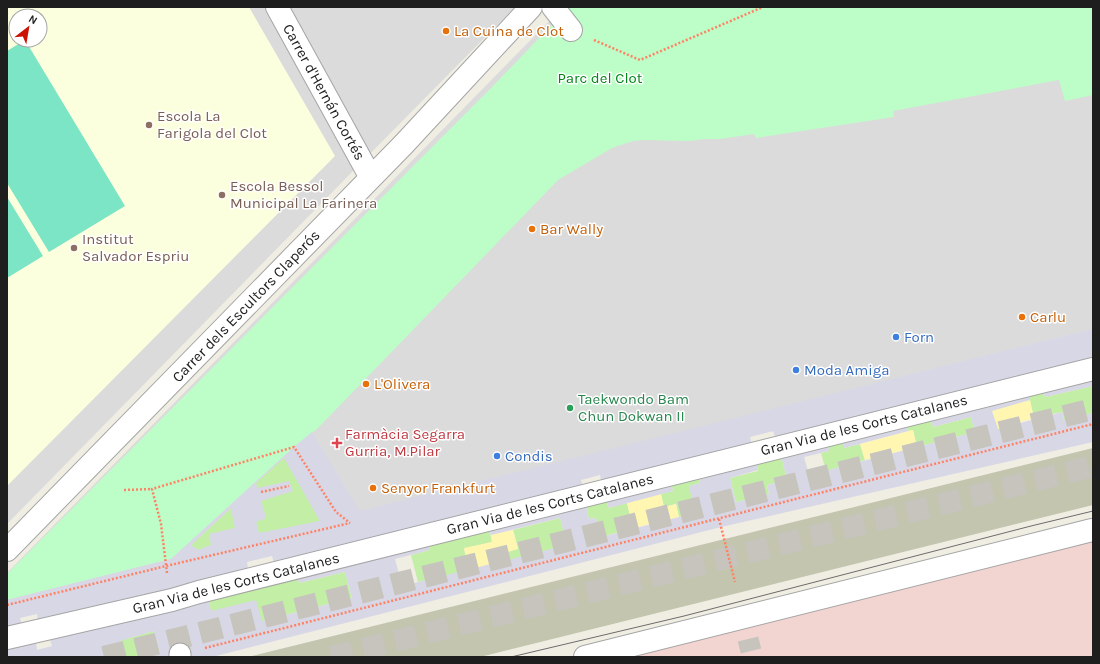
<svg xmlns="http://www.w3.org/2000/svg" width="1100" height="664" viewBox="0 0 1100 664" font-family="Karla,sans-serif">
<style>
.residential{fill:#dcdbdb;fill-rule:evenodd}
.commercial{fill:#f2d5d1}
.education{fill:#fcffdd;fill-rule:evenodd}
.construction{fill:#c3c5ae}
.grass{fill:#c2eea5}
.sand{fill:#fff6b2}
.park{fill:#bdfdc7}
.pitch{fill:#7be5c5}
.plaza{fill:#d8d7e6;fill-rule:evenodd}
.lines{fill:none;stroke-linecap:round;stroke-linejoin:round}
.pedestrian-tunnel{stroke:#c6c4bc;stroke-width:21;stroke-dasharray:21 10;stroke-linecap:butt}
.primary-tunnel{stroke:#c6c4bc;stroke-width:22;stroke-dasharray:22 11;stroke-linecap:butt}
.pedestrian-casing{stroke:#a5a5a5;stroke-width:23}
.minor-casing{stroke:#a5a5a5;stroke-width:24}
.path{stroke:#ff8265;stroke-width:2.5;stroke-dasharray:2 2;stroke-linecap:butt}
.pedestrian{stroke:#fff;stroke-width:21}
.minor{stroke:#fff;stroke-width:22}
.tram{stroke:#6c6c6c;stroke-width:1}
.food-dot{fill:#e8710a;stroke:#fff;stroke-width:1.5}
.education-dot{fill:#8d6e63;stroke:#fff;stroke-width:1.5}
.shop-dot{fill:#3f7fe0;stroke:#fff;stroke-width:1.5}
.leisure-dot{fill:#2e9e5b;stroke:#fff;stroke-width:1.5}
.health-dot{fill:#e0444e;stroke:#fff;stroke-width:1.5}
.labels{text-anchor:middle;stroke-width:3;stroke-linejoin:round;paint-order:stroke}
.food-label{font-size:15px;fill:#c56008;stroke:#fff;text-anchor:start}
.park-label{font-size:15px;fill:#04841a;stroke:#fff}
.street-label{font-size:15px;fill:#1e1e1e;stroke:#fff}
.education-label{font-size:15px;fill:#785e54;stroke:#fff;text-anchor:start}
.shop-label{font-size:15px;fill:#366cbe;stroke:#fff;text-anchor:start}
.leisure-label{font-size:15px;fill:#27864d;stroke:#fff;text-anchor:start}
.health-label{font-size:15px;fill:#be3a42;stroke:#fff;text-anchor:start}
</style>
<rect width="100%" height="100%" fill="#f0ede3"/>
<path class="residential" d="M 7,7 L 515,7 L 352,172 L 7,524 ZM 16,16 L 40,16 L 40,40 L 16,40 Z
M 563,7 L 1093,7 L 1093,352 L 7,620 L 7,573 Z"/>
<path class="commercial" d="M 1093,538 L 1093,657 L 617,657 Z"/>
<path class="education" d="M 7,7 L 249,7 L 335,156 L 7,486 ZM 16,16 L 40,16 L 40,40 L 16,40 Z"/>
<path class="construction" d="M 1093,448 L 1093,505 L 480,657 L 248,657 Z"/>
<path class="grass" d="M 1093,386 L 1093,413 L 1064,420 L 1062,412 L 1034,418 L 1028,393 L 1043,389 L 1045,397 Z
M 971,417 L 975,432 L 917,447 L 913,430 L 908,431 L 906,423 L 930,418 L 933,427 Z
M 843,439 L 844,448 L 860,444 L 865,460 L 826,471 L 821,453 L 829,451 L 828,443 Z
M 781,455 L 787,480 L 767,485 L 769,494 L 736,502 L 730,478 L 758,471 L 756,461 Z
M 284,457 L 320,521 L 259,534 L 256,522 L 266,518 L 261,501 L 292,491 L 289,481 L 257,489 L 256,483 Z
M 698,476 L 700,483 L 689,486 L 696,513 L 679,517 L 676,504 L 664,507 L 661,494 L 673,491 L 671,483 Z
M 606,500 L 609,508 L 627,503 L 633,528 L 601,537 L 596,518 L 589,519 L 586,505 Z
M 231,508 L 235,528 L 210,534 L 211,545 L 198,550 L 191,545 Z
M 560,518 L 567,545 L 510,560 L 508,551 L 518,548 L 513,530 Z
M 489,528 L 492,542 L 464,549 L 469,570 L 418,582 L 411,555 L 430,550 L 429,542 Z
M 345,572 L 352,598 L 262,621 L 211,611 L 208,598 L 297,575 L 299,583 Z
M 154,631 L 160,654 L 150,657 L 124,657 L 119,641 Z"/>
<path class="sand" d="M 1030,400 L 1034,418 L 997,429 L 992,410 Z
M 913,430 L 917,447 L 865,460 L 860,444 Z
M 661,494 L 664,507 L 676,504 L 679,517 L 633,528 L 627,503 Z
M 513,530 L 518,549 L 508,552 L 510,560 L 469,570 L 464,548 L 492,542 L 491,535 Z"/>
<path class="park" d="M 569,7 L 1093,7 L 1093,95 L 1065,101 L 1059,80 L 893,111 L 894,117 L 756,138 L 754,134 L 720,139 L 706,139 L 688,141 L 645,140 L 633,141 L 612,148 L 558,180 L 317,429 L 294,447 L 171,559 L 7,600 L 7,574 L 492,87 Z"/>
<path class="pitch" d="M 25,40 L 125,206 L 49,252 L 7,183 L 7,51 Z
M 7,197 L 43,256 L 7,278 Z"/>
<path class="plaza" d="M 1093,329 L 1093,386 L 1045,397 L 1043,389 L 1028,393 L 1030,400 L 992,411 L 998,429 L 1062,412 L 1064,420 L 1093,413 L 1093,442 L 721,527 L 212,657 L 150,657 L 160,654 L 154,631 L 120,641 L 124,657 L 7,657 L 7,600 L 171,559 L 294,447 L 312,432 L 360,511 ZM 971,417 L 975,432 L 809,475 L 804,457 L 829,451 L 828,443 L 843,439 L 844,448 L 908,431 L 906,424 L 930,418 L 933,427 ZM 773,431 L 776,439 L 752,445 L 750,437 ZM 781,455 L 787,480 L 767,485 L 769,494 L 736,502 L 730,478 L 758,470 L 756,461 ZM 284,458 L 320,521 L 259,533 L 256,522 L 266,518 L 261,501 L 293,491 L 289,481 L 257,488 L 256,483 ZM 600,475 L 602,483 L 583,488 L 581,480 ZM 698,477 L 700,483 L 689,486 L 695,513 L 601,537 L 596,518 L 589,519 L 586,506 L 606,500 L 609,508 L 673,491 L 671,483 ZM 231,508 L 235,528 L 209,534 L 211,545 L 198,550 L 191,545 ZM 560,518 L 567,545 L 402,586 L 395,559 L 430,550 L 429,543 L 489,528 L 491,535 ZM 272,556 L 274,563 L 248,569 L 247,562 ZM 345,572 L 352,598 L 262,621 L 256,600 L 211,611 L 208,598 L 297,576 L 299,583 ZM 37,614 L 38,621 L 22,625 L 20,618 ZM 50,639 L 52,646 L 37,650 L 36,643 Z"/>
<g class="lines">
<path class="pedestrian-tunnel" d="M 748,639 L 751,651"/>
<path class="primary-tunnel" d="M 104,657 L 1093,409
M 331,657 L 1093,466"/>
<defs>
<path id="pedestrian" d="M 180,654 L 180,657"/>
<path id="minor" d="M 277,7 L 371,178
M 553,7 L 571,30
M 7,550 L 404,144 L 531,7
M 7,638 L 172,600 L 199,592 L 1093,369
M 585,657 L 1092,530"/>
</defs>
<use href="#pedestrian" class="pedestrian-casing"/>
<use href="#minor" class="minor-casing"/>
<path class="path" d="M 594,40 L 640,60 L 763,7
M 124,490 L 152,489
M 261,492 L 289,486
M 719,519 L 735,582
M 167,573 L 161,524 L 152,489 L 294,447 L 336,512 L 350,523
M 7,605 L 166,566 L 350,523
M 205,648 L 1093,424"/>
<use href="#pedestrian" class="pedestrian"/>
<use href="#minor" class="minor"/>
<path class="tram" d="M 511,657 L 684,616 L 1031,526 L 1093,511"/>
</g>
<g class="food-dot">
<circle cx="446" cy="31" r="4"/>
<circle cx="532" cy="229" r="4"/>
<circle cx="1022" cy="317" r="4"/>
<circle cx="366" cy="384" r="4"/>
<circle cx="373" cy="488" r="4"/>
</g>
<g class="education-dot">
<circle cx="149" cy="125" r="4"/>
<circle cx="222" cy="195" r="4"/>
<circle cx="74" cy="248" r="4"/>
</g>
<g class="shop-dot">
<circle cx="896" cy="337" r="4"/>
<circle cx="796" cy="370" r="4"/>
<circle cx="497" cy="456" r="4"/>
</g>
<circle class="leisure-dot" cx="570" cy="408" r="4"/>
<path class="health-dot" d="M335 437h4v4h4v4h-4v4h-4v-4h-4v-4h4z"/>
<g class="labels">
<g class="food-label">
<text x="454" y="36">La Cuina de Clot</text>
<text x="540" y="234">Bar Wally</text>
<text x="1030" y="322">Carlu</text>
<text x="374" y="389">L'Olivera</text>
<text x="381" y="493">Senyor Frankfurt</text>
</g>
<g class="park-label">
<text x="600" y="83">Parc del Clot</text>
</g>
<g class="street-label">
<text transform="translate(324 92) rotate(61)" y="5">Carrer d'Hernán Cortés</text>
<text transform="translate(246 306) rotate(-46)" y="5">Carrer dels Escultors Claperós</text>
<text transform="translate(864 425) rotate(-14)" y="5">Gran Via de les Corts Catalanes</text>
<text transform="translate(550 504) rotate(-14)" y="5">Gran Via de les Corts Catalanes</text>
<text transform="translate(236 583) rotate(-14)" y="5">Gran Via de les Corts Catalanes</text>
</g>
<g class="education-label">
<text x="157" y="121">Escola La<tspan x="157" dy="17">Farigola del Clot</tspan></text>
<text x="230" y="191">Escola Bessol<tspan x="230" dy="17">Municipal La Farinera</tspan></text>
<text x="82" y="244">Institut<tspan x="82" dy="17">Salvador Espriu</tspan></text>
</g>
<g class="shop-label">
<text x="904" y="342">Forn</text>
<text x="804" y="375">Moda Amiga</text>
<text x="505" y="461">Condis</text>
</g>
<g class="leisure-label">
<text x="578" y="404">Taekwondo Bam<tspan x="578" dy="17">Chun Dokwan II</tspan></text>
</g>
<g class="health-label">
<text x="345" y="439">Farmàcia Segarra<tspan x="345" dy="17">Gurria, M.Pilar</tspan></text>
</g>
</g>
<rect width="1100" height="664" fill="none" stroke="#1e1e1e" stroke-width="16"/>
<g transform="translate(28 28) rotate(31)"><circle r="19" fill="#ffffff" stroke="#a5a5a5"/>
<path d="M0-3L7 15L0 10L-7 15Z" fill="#cc1200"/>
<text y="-6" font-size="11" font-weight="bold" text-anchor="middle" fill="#1e1e1e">N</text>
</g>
</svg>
